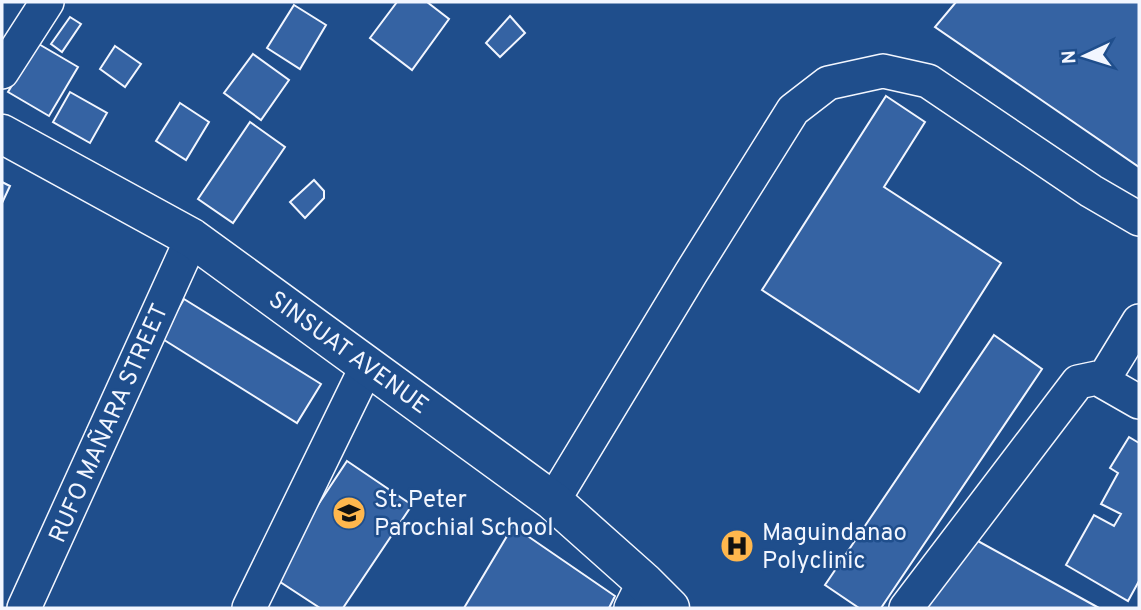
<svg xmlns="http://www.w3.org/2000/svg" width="1141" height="610" viewBox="0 0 1141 610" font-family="Overpass,sans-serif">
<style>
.building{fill:#3563a3;stroke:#f2f6ff;stroke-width:2}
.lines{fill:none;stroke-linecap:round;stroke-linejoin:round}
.minor-casing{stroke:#f2f6ff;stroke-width:36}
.major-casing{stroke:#f2f6ff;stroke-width:41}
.minor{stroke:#1f4e8c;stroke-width:33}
.major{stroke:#1f4e8c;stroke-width:38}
.labels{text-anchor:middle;stroke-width:5;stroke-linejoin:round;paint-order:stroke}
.street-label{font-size:24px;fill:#f2f6ff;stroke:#1f4e8c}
.poi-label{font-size:24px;fill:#f2f6ff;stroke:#1f4e8c;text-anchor:start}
</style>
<rect width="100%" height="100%" fill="#1f4e8c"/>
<path class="building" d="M 397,2 L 427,2 L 449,19 L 412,70 L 370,38 Z
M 956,2 L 1139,2 L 1139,167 L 935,27 Z
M 294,5 L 326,25 L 300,69 L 267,48 Z
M 510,16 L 525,33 L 500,57 L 486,43 Z
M 70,17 L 81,24 L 62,52 L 51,44 Z
M 37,43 L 78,67 L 49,116 L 8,92 Z
M 115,46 L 141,64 L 125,87 L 100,69 Z
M 253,54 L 289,80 L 261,120 L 224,93 Z
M 70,92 L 107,113 L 90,143 L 53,122 Z
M 886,96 L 925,122 L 884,187 L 1001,263 L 919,392 L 762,290 Z
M 180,103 L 209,122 L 186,160 L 156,141 Z
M 250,122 L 285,147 L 233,223 L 198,199 Z
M 314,180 L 324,191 L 324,198 L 305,218 L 290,202 Z
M 2,182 L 10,186 L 2,203 Z
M 184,299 L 321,384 L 297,423 L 161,338 Z
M 994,335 L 1042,369 L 881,608 L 859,608 L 825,585 Z
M 1129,437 L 1139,443 L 1139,581 L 1128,601 L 1066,565 L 1094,515 L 1114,526 L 1121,514 L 1101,504 L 1118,473 L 1110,468 Z
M 347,461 L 412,505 L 343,608 L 320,608 L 271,576 Z
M 513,526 L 615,596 L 609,608 L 464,608 Z
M 967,535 L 1099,608 L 926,608 Z"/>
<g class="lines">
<defs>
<path id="minor" d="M 2,72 L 47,2
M 1103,380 L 1139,321
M 553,501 L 691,273 L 793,110 L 828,83 L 883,71 L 928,81 L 1091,191 L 1139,219
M 24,608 L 192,238
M 249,608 L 367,366
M 631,608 L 644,582
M 906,608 L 1078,382 L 1097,378 L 1139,402"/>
<path id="major" d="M 2,134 L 192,238 L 553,501 L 644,582 L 670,608"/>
</defs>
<use href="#minor" class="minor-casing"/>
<use href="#major" class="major-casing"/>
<use href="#minor" class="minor"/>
<use href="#major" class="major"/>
</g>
<defs>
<symbol id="school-disc" viewBox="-11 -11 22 22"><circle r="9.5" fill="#ffb74d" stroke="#1f4e8c"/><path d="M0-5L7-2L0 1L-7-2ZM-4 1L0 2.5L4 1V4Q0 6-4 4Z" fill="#111"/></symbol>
<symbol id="hospital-disc" viewBox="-11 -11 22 22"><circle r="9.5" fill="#ffb74d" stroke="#1f4e8c"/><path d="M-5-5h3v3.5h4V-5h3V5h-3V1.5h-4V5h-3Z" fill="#111"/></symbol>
</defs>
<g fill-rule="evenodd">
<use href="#school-disc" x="330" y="494" width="38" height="38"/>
<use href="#hospital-disc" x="718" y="527" width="38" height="38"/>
</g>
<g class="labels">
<g class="street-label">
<text transform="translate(349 352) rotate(36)" y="8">SINSUAT AVENUE</text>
<text transform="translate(108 423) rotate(-66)" y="8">RUFO MAÑARA STREET</text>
</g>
<g class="poi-label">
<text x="374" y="507">St. Peter<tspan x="374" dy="28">Parochial School</tspan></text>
<text x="762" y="540">Maguindanao<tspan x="762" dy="28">Polyclinic</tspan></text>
</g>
</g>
<rect width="1141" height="610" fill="none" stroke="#f2f6ff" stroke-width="7"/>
<g transform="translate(1085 56) rotate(266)" stroke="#1f4e8c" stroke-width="5" paint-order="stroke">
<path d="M0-5L12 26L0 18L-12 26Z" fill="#f2f6ff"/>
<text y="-10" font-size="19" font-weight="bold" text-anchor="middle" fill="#f2f6ff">N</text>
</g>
</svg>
